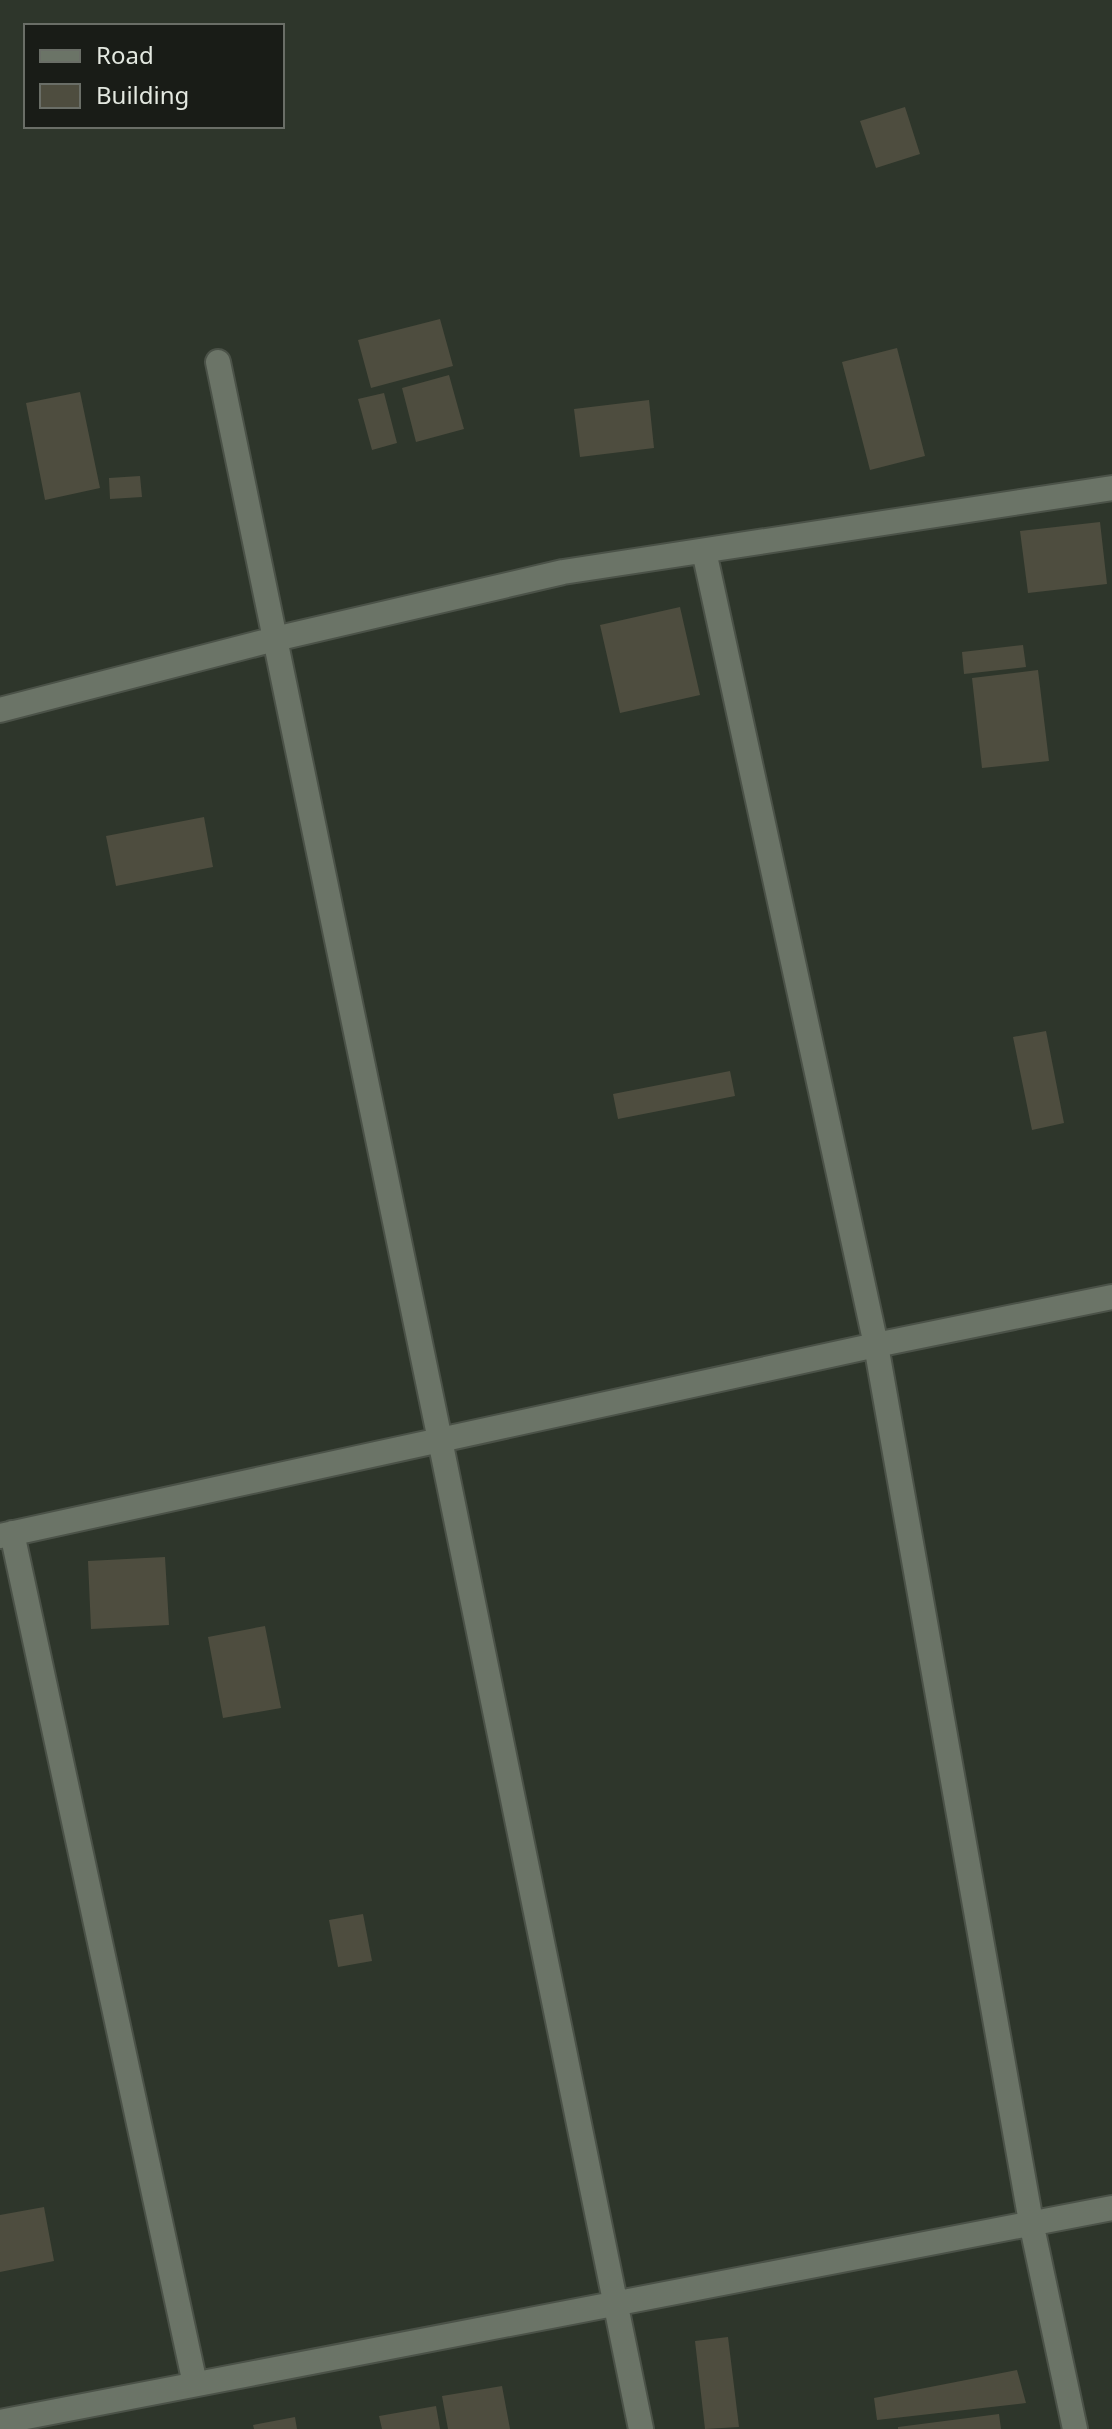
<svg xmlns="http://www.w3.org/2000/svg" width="1112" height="2429" viewBox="0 0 1112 2429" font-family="'Noto Sans',sans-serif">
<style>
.building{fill:#4e4d3f}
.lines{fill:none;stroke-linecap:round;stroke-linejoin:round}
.street-casing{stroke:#4b5248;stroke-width:28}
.street{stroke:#6b7467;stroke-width:24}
</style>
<rect width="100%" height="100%" fill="#2e362b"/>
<path class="building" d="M 905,107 L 920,154 L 876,168 L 860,121 Z
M 440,319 L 453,366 L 371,388 L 358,340 Z
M 897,348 L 925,456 L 870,470 L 842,362 Z
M 449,375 L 464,429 L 416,442 L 402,388 Z
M 80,392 L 100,488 L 45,500 L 26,403 Z
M 384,393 L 397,443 L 372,450 L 358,399 Z
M 649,400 L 654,448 L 580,457 L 574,409 Z
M 140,476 L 142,497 L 110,499 L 109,478 Z
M 1100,522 L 1107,584 L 1028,593 L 1020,531 Z
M 680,607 L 700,695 L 620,713 L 600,625 Z
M 1023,645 L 1026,667 L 964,674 L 962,652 Z
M 1038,670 L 1049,761 L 982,768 L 972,678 Z
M 204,817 L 213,867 L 116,886 L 106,836 Z
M 1046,1031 L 1064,1123 L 1032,1130 L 1013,1037 Z
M 730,1071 L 735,1096 L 618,1119 L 613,1094 Z
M 165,1557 L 169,1625 L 91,1629 L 88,1561 Z
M 265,1626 L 281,1708 L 223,1718 L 208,1637 Z
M 363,1914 L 372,1961 L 338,1967 L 329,1920 Z
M 44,2207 L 54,2261 L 0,2272 L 0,2215 Z
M 728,2337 L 739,2427 L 705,2429 L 695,2341 Z
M 1017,2370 L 1026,2403 L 877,2420 L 874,2398 Z
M 502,2386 L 510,2429 L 448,2429 L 442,2396 Z
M 436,2406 L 440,2429 L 382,2429 L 379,2416 Z
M 999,2414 L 1001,2429 L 898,2429 L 898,2427 Z
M 295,2417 L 297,2429 L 254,2429 L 253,2425 Z"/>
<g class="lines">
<defs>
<path id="street" d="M 218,362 L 440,1440 L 641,2429
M 704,551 L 876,1345 L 1031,2222 L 1075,2429
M 0,710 L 275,639 L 563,572 L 1112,488
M 12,1533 L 195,2384
M 0,1536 L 876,1345 L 1112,1297
M 0,2422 L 1112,2208"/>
</defs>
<use href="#street" class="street-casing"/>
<use href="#street" class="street"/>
</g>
<rect x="24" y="24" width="260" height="104" fill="#191c17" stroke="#6a6e67" stroke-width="2"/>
<rect x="40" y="50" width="40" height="12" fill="#6b7467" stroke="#6a6e67" stroke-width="2"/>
<text x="96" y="64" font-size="24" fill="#e3e8e0">Road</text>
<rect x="40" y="84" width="40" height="24" fill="#4e4d3f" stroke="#6a6e67" stroke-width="2"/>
<text x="96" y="104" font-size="24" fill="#e3e8e0">Building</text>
</svg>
